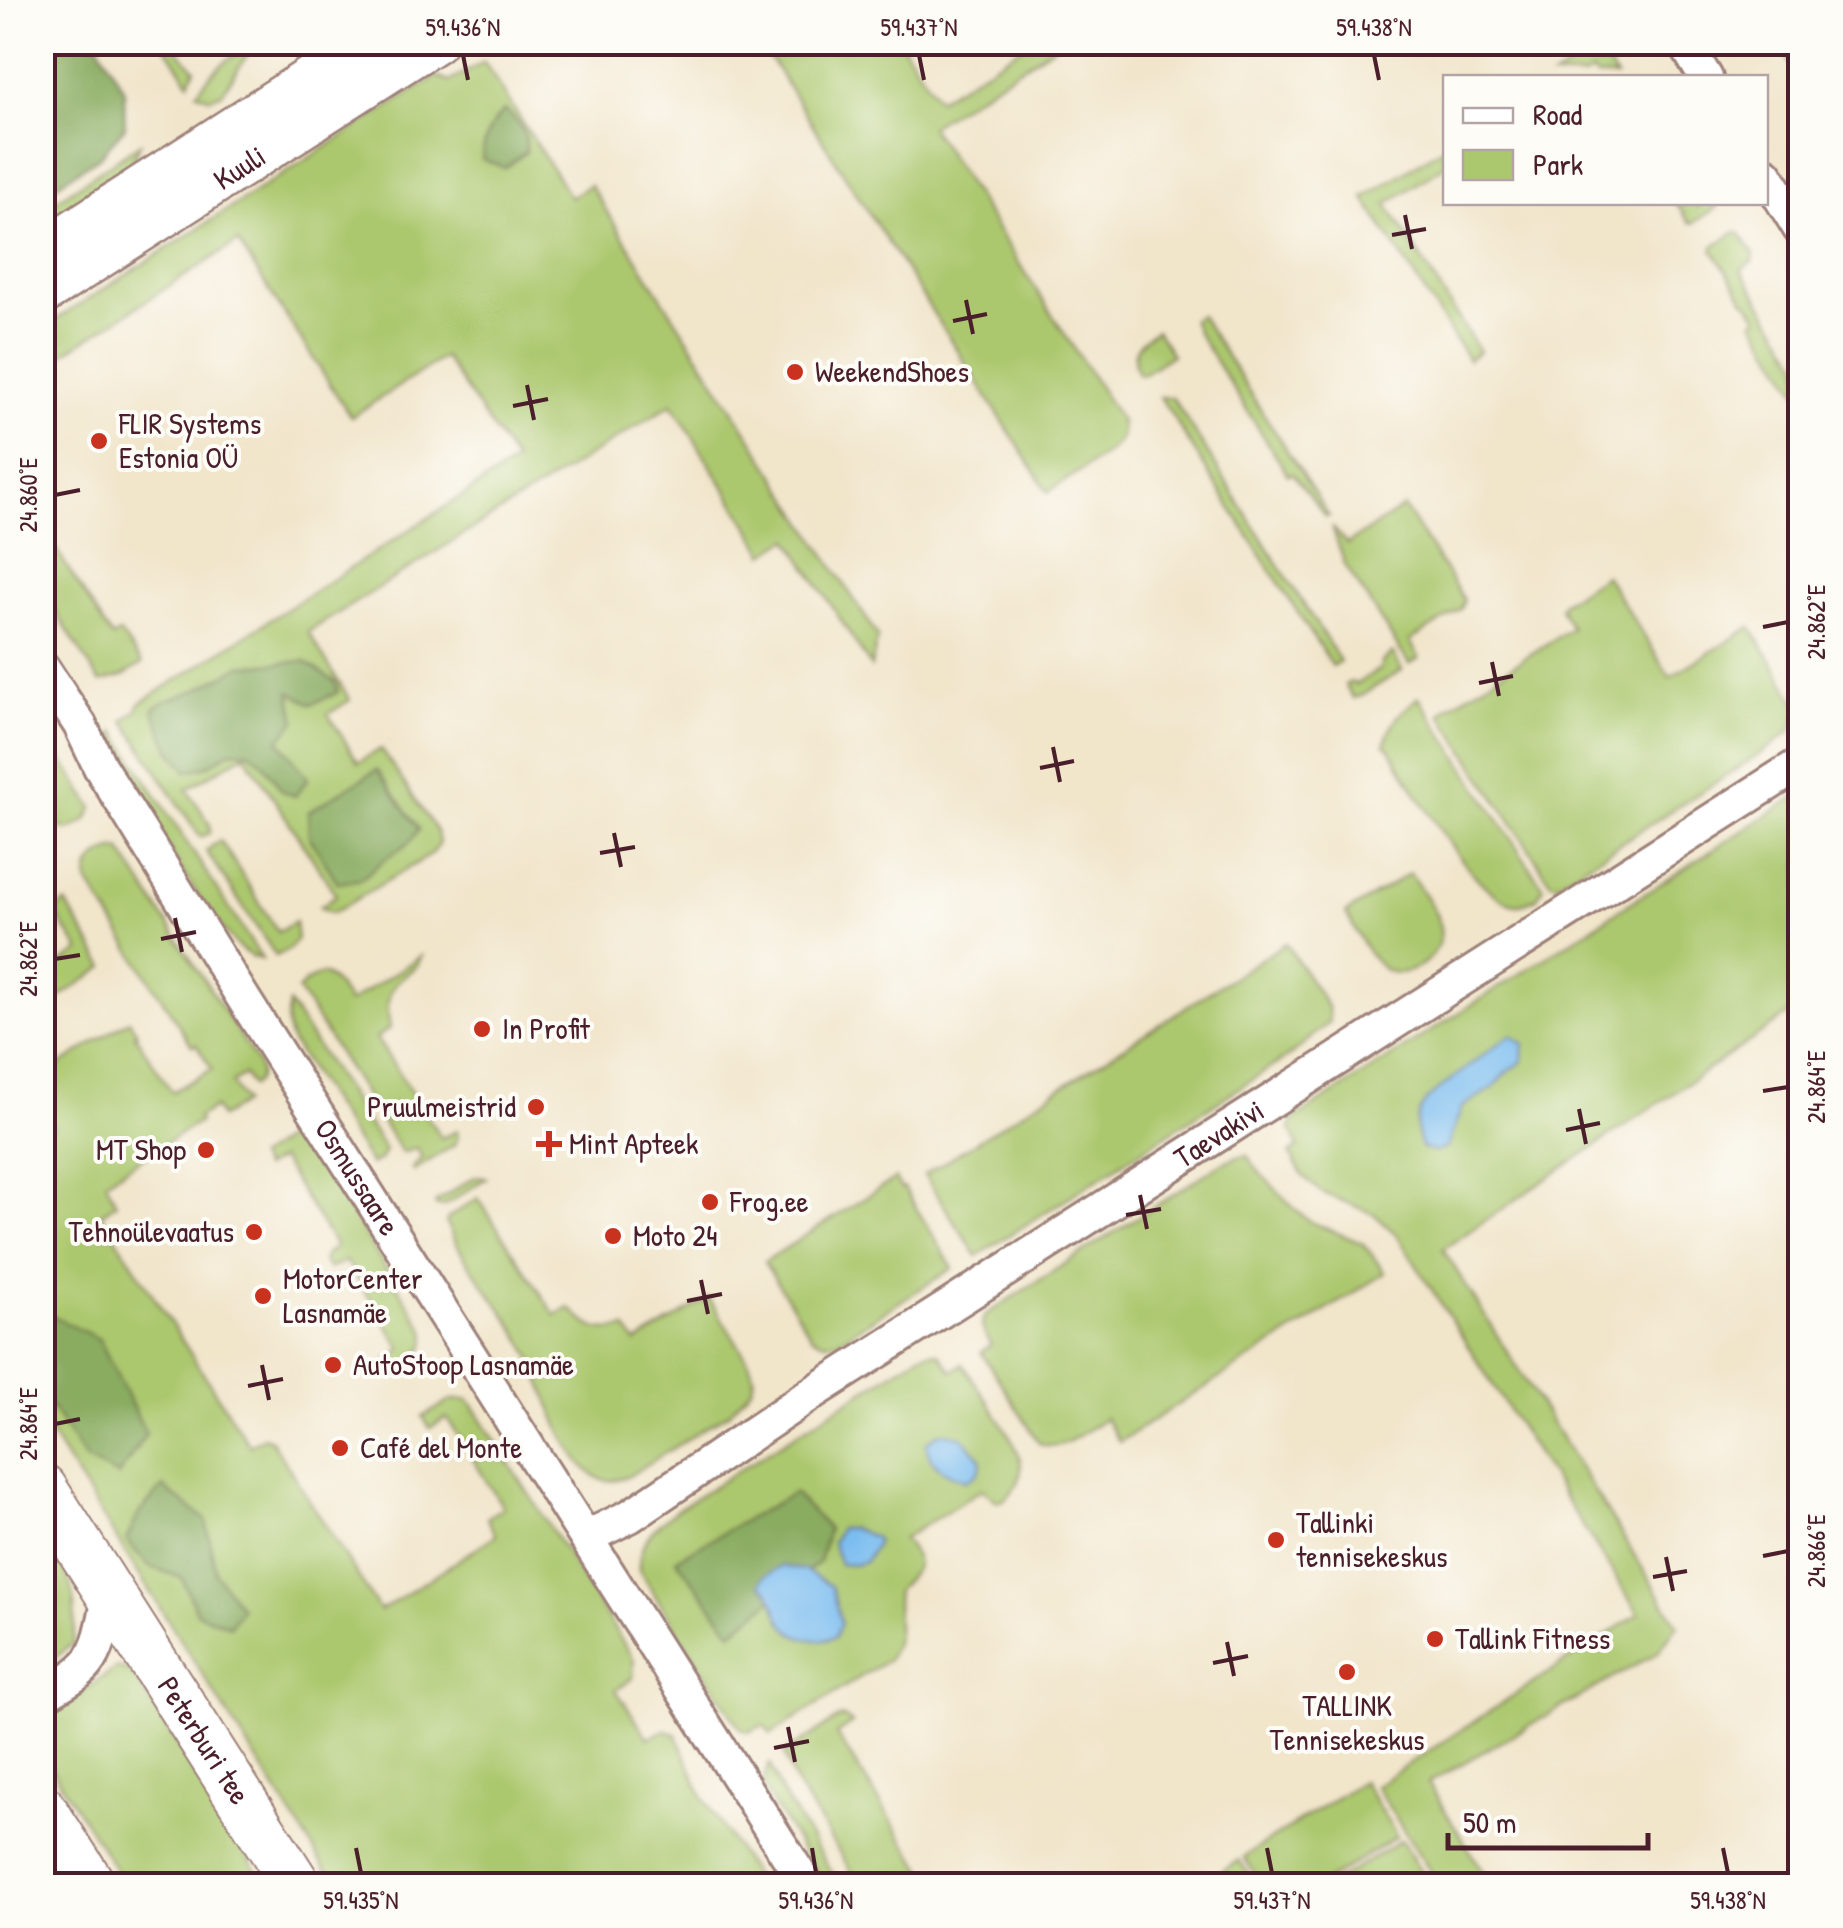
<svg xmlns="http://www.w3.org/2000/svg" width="1843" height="1928" viewBox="0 0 1843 1928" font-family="'Patrick Hand',sans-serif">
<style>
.green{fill:#acc86e;stroke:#7b744c;stroke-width:2.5}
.forest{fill:#89ac61;stroke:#6a6646;stroke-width:2.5}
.water{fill:#7bbdf0;stroke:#626e8e;stroke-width:2.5}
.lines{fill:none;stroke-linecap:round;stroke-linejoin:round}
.minor-casing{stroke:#9e827a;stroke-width:38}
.major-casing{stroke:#9e827a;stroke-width:45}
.highway-casing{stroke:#9e827a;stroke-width:52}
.minor{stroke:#fff;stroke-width:32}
.major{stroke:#fff;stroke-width:40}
.highway{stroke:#fff;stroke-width:48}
.ticks{fill:none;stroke:#4a1f2b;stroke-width:4}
.poi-dot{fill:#c8321e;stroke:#fdfcf7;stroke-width:4}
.labels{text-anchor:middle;stroke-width:8;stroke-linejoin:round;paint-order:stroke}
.street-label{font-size:30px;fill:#4a1f2b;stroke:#fdfcf7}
.poi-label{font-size:30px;fill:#4a1f2b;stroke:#fdfcf7;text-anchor:start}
.neatline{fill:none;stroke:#4a1f2b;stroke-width:4}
.ticks-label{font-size:25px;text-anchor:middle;fill:#4a1f2b}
</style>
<rect width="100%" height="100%" fill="#fdfcf7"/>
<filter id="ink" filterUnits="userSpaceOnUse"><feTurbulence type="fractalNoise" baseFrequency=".01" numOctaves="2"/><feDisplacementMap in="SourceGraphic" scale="20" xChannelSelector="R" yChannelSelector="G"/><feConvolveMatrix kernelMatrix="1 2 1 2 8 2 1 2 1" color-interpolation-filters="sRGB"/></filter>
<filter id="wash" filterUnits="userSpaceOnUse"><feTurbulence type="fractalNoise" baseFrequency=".0048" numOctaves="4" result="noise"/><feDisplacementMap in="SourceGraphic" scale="40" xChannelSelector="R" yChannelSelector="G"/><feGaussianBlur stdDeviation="2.25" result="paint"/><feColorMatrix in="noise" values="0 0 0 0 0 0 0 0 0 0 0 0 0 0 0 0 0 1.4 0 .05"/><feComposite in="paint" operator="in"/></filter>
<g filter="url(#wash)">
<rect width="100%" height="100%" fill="#f1e5ca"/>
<path class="green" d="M 163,43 L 171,43 L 195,69 L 189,82 Z
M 760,43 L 901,43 L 938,99 L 1028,43 L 1059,43 L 930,126 L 1121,421 L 1121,438 L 1109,452 L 1048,492 Z
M 1581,43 L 1594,43 L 1616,77 L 1596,77 L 1592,72 L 1583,77 L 1553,77 L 1589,55 Z
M 1777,43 L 1795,43 L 1800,51 L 1800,79 Z
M 253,46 L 222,93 L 210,98 L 197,92 C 211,72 230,54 253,46 Z
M 484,62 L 570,197 L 590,185 L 878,637 L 871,667 L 789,539 L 765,554 L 752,531 L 672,404 L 308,632 L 350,700 L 328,714 L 358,762 L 381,749 L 437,832 L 439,842 L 434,851 L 427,857 L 333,913 L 320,907 L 336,895 L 245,754 L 187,789 L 210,824 L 210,833 L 200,837 L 124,720 L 137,710 L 139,704 L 515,462 L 444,357 L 351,417 L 238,242 L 43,367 L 43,328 L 437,76 L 449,82 Z
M 140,144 L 127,172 L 43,229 L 43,209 Z
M 1445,146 L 1445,165 L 1387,204 L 1479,351 L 1468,360 L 1364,198 Z
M 1676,203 L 1695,203 L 1698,207 L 1701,203 L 1717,203 L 1716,208 L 1694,223 L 1689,222 Z
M 1736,232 L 1740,233 L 1754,254 L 1753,261 L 1741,270 L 1800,364 L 1800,395 L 1754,321 L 1758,317 L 1748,302 L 1744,299 L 1713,250 L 1715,245 Z
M 1200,315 L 1329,516 L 1326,517 L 1292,473 L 1288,475 L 1197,332 L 1192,320 Z
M 1156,330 L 1172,355 L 1143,374 L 1138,374 C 1128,353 1138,342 1156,330 Z
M 1160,397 L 1172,397 L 1340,661 L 1332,666 Z
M 1404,507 L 1464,600 L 1461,609 L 1410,641 L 1419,658 L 1409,664 L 1345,565 L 1332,527 L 1347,544 Z
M 43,529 L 112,638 L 120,633 L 142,664 L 123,676 L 100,682 L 43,592 Z
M 1605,575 L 1670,677 L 1751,627 L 1800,708 L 1791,731 L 1762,753 L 1556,884 L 1550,881 L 1441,714 L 1447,708 L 1571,628 L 1560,608 L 1563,602 Z
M 1393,653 L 1402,670 L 1361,696 L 1353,698 L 1345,685 L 1350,682 L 1356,684 L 1381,668 L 1381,663 Z
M 1419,697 L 1543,887 L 1537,898 C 1530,901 1522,905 1515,904 C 1474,899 1410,781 1388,746 L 1385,745 C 1390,721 1400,713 1419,697 Z
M 43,731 L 93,807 L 87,820 L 69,830 L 51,824 L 43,811 Z
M 115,731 L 262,959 L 253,957 L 239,948 L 211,916 L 114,763 L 112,739 Z
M 1800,794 L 1800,1007 L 1443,1249 L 1678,1625 L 1657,1653 L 1428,1783 L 1491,1885 L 1439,1885 L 1375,1786 L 1639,1614 L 1397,1235 L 1374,1214 L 1321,1192 L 1303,1176 L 1290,1154 L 1299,1147 L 1290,1128 L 1294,1119 Z
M 220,840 L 278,932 L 295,922 L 297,939 L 289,949 L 276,956 L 206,851 Z
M 120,849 L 258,1064 C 261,1075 260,1079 252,1086 L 244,1075 L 232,1083 L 244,1103 L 220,1117 L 214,1108 L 197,1118 L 199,1122 L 106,1181 L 116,1203 L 101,1214 L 249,1445 L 264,1437 L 271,1440 L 380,1611 L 496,1535 L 487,1518 L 503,1507 L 447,1418 L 430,1428 L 423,1417 L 451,1400 L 468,1400 L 474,1407 L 634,1660 L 633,1677 L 616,1690 L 648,1738 L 665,1730 L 676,1734 L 703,1797 L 760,1885 L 336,1885 L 43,1423 L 42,1128 L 45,1132 L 54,1127 L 47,1116 L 43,1119 L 43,1076 L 129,1020 L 137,1032 L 135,1035 L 172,1092 L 212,1069 L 196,1044 L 192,1046 L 88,882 C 86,862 101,851 120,849 Z
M 1410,873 C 1420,890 1437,908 1440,928 C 1445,956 1404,986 1381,967 C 1366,954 1356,930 1346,913 Z
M 66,903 L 105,967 L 43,1008 L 43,975 L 80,951 L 54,911 Z
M 1286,943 L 1328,1008 L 1329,1022 L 1292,1054 L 977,1256 L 924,1175 Z
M 421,956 C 418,967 414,968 405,975 C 385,990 386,1005 390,1028 L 376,1038 L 441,1138 L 457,1131 L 458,1138 L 454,1145 L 413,1171 L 412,1168 L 422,1157 L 416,1148 L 402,1153 L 298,990 L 308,980 L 322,974 C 335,979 342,992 348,1003 Z
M 289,1004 L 385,1150 L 381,1159 L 371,1165 L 292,1042 C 285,1029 286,1019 289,1004 Z
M 293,1138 L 301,1140 L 308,1145 L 425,1330 C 431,1354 411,1360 394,1371 L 387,1361 L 402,1349 L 346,1261 L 329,1269 L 323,1261 L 324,1256 L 336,1247 L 280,1159 L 263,1168 L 257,1158 L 284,1140 Z
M 1247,1155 L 1260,1173 L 1298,1212 L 1309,1221 L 1364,1244 L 1385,1273 L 1119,1442 L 1105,1418 C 1085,1431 1063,1453 1039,1443 L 981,1352 L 991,1345 C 985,1334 978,1326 985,1315 L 1222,1163 L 1236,1157 Z
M 481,1176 L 486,1178 L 444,1206 L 436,1206 L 435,1203 L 439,1200 L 473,1178 Z
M 895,1179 L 901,1189 L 904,1188 L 953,1268 L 836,1342 L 825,1342 L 812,1337 L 764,1262 Z
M 478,1198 L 555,1315 L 570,1308 C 591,1328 594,1333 626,1328 L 636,1343 L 709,1298 L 749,1362 L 754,1377 L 752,1387 L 730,1412 L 629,1476 C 614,1483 600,1483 587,1470 C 557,1439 548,1392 529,1353 C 507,1309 465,1268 446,1223 L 448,1218 Z
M 931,1352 L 939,1353 L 952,1371 L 963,1364 C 975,1384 1017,1440 1020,1460 C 1024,1477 1015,1491 1002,1501 L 997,1501 L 982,1489 L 903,1539 C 926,1568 917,1565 897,1591 C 893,1620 905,1631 887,1660 L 771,1734 L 764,1725 L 748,1732 L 740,1728 L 639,1570 C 637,1540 657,1525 678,1509 L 922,1354 Z
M 43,1533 C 70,1576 79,1591 73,1643 L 43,1668 Z
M 116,1668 L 131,1671 L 266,1885 L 125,1885 L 43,1756 L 43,1719 Z
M 844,1717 L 852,1723 L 836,1734 L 933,1885 L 860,1885 L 795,1783 L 784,1753 L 839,1718 Z
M 770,1764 L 781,1792 L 840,1885 L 824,1885 L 767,1795 L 763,1780 Z
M 1362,1781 L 1397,1836 L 1320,1885 L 1262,1885 L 1244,1857 Z
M 1401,1840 L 1429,1885 L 1330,1885 Z
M 1239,1860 L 1256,1885 L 1199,1885 Z"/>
<path class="forest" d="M 43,42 L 98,43 L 124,90 L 125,127 L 99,157 L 43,193 Z
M 505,110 C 521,124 527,131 526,152 L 505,168 L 482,159 C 484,138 489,125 505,110 Z
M 305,661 L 335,682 L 338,692 L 312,704 L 290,692 L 296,721 L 279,740 L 308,778 L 295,796 L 282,791 L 264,764 L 250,752 L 232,750 L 208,766 L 187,771 L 171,751 L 153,710 L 163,702 L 196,690 L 241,666 Z
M 377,770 L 419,829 L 409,843 L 381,862 L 361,879 L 338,883 L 309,836 L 308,812 Z
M 42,1311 L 99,1339 L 146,1434 L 118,1476 L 86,1460 L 43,1395 Z
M 163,1487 L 206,1520 L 216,1574 L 241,1608 L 230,1626 L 197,1613 L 182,1578 L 148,1566 L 126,1540 L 140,1512 Z
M 794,1493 L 828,1529 L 819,1562 L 732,1632 L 676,1559 Z"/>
<path class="water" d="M 1511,1035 L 1524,1044 L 1523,1061 L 1509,1071 L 1494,1087 L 1462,1107 L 1447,1147 L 1434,1152 L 1422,1148 C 1404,1110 1433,1094 1460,1073 C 1477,1060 1493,1047 1511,1035 Z
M 944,1432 L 962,1437 L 981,1458 C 982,1471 977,1475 966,1480 C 945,1473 929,1466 926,1443 L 936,1435 Z
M 840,1528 L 851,1528 L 874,1537 L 877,1542 L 865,1562 L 854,1565 L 840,1564 L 832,1543 Z
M 782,1566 L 806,1571 L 831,1586 L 841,1623 L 835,1637 C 817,1645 788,1637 780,1618 C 773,1604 775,1594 760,1584 L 763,1577 Z"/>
</g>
<g filter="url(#ink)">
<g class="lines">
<defs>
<g id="minor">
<path d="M 1684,42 L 1706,78"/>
<path d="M 1766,174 L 1800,229"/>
<path id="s1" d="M 42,667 L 80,725 L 100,767 L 245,1001 L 807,1886"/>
<path id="s2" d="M 587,1537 L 630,1516 L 808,1396 L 1800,764"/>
<path d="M 42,1696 C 57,1686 77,1677 88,1663 C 102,1645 104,1616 110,1595"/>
</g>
<g id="major">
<path d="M 42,250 L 365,42"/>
<path id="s3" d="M 42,295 L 436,42"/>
</g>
<g id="highway">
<path id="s4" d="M 42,1488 L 297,1886"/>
<path d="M 42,1809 L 92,1886"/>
</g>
</defs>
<use href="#minor" class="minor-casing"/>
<use href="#major" class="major-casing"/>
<use href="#highway" class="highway-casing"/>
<use href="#minor" class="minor"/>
<use href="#major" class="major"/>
<use href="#highway" class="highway"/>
</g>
</g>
<path class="ticks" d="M 463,55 L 468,80M 919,55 L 924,80M 1374,55 L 1379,80M 1405,215 L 1412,249M 1392,235 L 1426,229M 966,300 L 973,334M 953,321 L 987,314M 527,385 L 534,420M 513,406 L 548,399M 55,495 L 80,490M 1763,627 L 1788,622M 1492,662 L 1499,696M 1479,683 L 1513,676M 1053,747 L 1060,782M 1040,768 L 1074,761M 614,833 L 621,867M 600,853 L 635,847M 175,918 L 182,952M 161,939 L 196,932M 55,959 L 80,955M 1763,1091 L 1788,1087M 1579,1109 L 1586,1144M 1566,1130 L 1600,1123M 1140,1195 L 1147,1229M 1126,1215 L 1161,1209M 701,1280 L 708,1314M 687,1301 L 722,1294M 262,1365 L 269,1400M 248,1386 L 283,1379M 55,1424 L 80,1419M 1763,1556 L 1788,1551M 1666,1557 L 1673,1591M 1653,1577 L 1687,1571M 1227,1642 L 1234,1676M 1213,1663 L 1248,1656M 788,1727 L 795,1762M 774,1748 L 809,1741M 356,1848 L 361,1873M 812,1848 L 816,1873M 1267,1848 L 1272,1873M 1723,1848 L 1728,1873"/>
<g class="poi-dot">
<circle cx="795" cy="372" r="10"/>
<circle cx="99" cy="441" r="10"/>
<circle cx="482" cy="1029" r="10"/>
<circle cx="536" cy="1107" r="10"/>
<path d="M544 1129h10v10h10v10h-10v10h-10v-10h-10v-10h10z"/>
<circle cx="206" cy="1150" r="10"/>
<circle cx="710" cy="1202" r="10"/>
<circle cx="254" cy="1232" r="10"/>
<circle cx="613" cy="1236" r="10"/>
<circle cx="263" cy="1296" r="10"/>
<circle cx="333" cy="1365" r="10"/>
<circle cx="340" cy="1448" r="10"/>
<circle cx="1276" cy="1540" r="10"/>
<circle cx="1435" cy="1639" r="10"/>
<circle cx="1347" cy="1672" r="10"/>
</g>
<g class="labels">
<g class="street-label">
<text dy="10" stroke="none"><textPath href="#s3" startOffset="235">Kuuli</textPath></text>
<text dy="10" stroke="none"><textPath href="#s2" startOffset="750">Taevakivi</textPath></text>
<text dy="10" stroke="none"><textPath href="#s1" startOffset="600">Osmussaare</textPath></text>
<text dy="10" stroke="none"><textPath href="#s4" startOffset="300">Peterburi tee</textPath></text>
</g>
<g class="poi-label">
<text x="815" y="382">WeekendShoes</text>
<text x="119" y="434">FLIR Systems<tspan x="119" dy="34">Estonia OÜ</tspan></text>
<text x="502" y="1039">In Profit</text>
<text x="516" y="1117" text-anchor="end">Pruulmeistrid</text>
<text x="569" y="1154">Mint Apteek</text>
<text x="186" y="1160" text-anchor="end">MT Shop</text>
<text x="730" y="1212">Frog.ee</text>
<text x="234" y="1242" text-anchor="end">Tehnoülevaatus</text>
<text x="633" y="1246">Moto 24</text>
<text x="283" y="1289">MotorCenter<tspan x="283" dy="34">Lasnamäe</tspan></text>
<text x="353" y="1375">AutoStoop Lasnamäe</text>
<text x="360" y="1458">Café del Monte</text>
<text x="1296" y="1533">Tallinki<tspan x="1296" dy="34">tennisekeskus</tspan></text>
<text x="1455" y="1649">Tallink Fitness</text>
<text x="1347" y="1716" text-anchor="middle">TALLINK<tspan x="1347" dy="34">Tennisekeskus</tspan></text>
</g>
</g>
<rect width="1843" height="1928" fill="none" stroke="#fdfcf7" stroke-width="110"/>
<rect x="1443" y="75" width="325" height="130" fill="#fdfcf7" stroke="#b5a4a5" stroke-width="2.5"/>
<rect x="1463" y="108" width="50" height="15" fill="#ffffff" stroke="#b5a4a5" stroke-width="2.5"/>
<text x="1533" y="125" font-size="30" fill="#4a1f2b">Road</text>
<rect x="1463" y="150" width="50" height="30" fill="#acc86e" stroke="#b5a4a5" stroke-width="2.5"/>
<text x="1533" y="175" font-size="30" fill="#4a1f2b">Park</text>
<path d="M1448 1833v15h200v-15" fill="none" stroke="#4a1f2b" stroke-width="5"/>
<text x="1463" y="1833" font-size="30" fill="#4a1f2b" stroke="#fdfcf7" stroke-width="8" paint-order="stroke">50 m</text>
<rect x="55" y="55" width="1733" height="1818" class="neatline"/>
<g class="ticks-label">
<text x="463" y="36">59.436°N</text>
<text x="919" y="36">59.437°N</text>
<text x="1374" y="36">59.438°N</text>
<text transform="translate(28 495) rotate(-90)" y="9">24.860°E</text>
<text transform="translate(1816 622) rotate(-90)" y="9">24.862°E</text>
<text transform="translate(28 959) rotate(-90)" y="9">24.862°E</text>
<text transform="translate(1816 1087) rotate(-90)" y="9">24.864°E</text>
<text transform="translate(28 1424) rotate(-90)" y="9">24.864°E</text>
<text transform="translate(1816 1551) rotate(-90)" y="9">24.866°E</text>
<text x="361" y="1909">59.435°N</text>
<text x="816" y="1909">59.436°N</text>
<text x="1272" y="1909">59.437°N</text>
<text x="1728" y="1909">59.438°N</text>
</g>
</svg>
